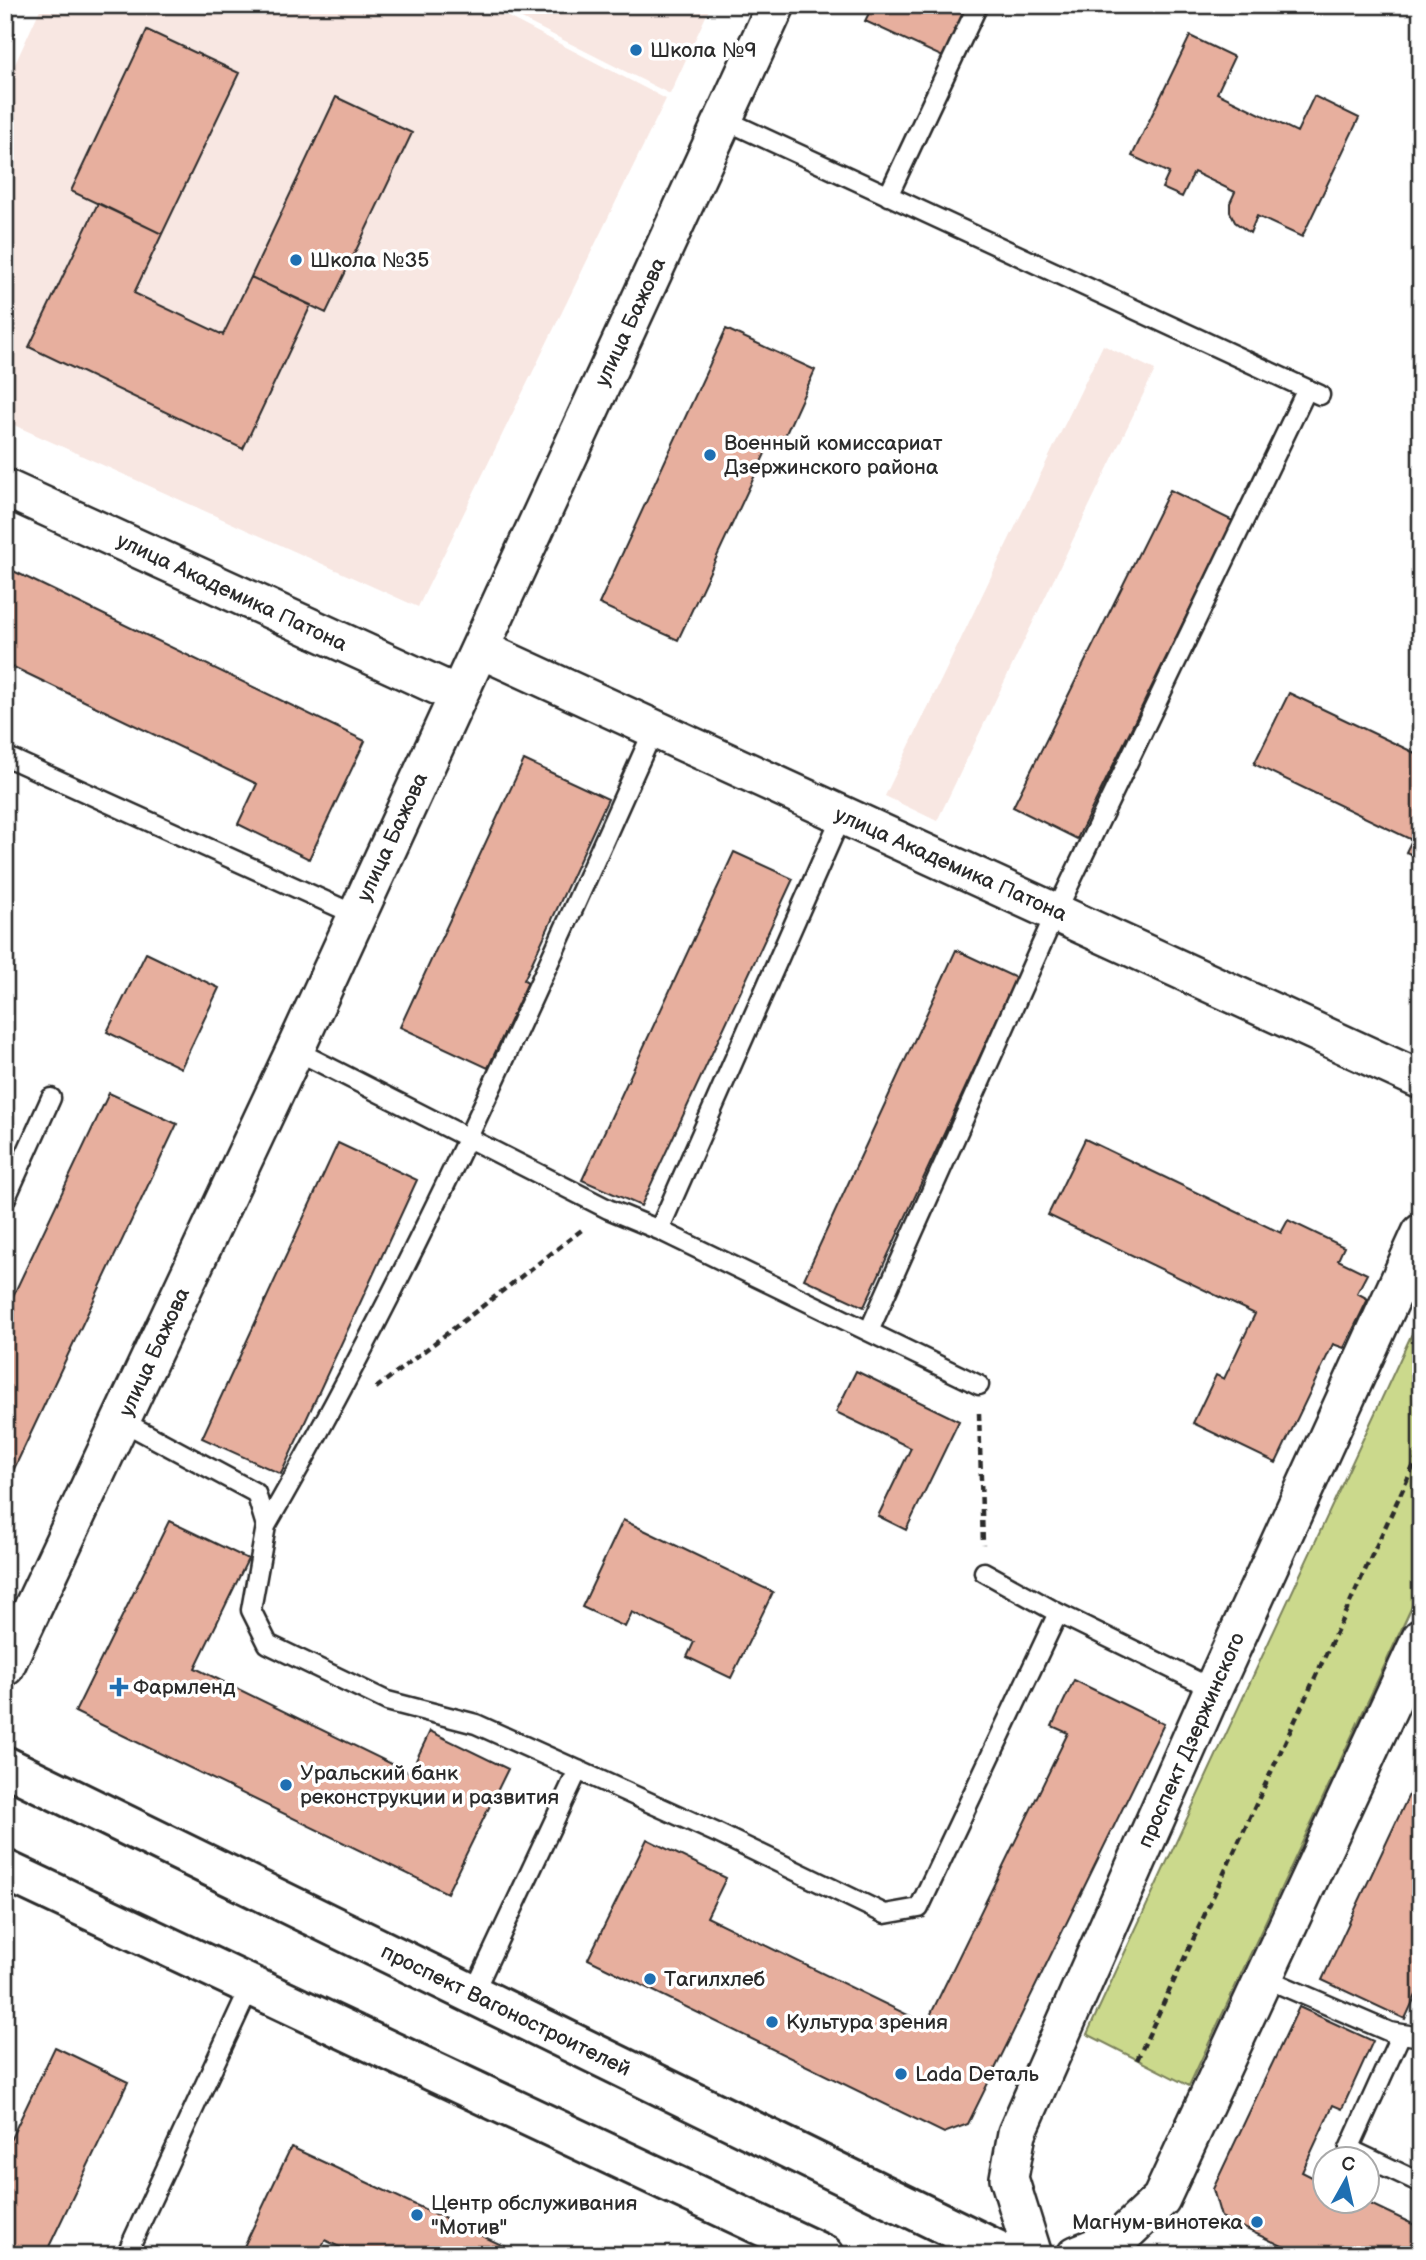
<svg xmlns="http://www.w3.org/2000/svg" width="1426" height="2260" viewBox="0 0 1426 2260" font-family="'Balsamiq Sans',sans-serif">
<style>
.built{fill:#f8e7e2}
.green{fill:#cbd98c;stroke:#7b825c;stroke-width:2}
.building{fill:#e7af9e;stroke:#2b2b2b;stroke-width:2}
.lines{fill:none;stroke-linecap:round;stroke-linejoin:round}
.service-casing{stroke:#2b2b2b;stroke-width:23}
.minor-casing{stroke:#2b2b2b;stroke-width:42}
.secondary-casing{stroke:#2b2b2b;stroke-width:44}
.path{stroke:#2b2b2b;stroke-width:4.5;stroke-dasharray:7 5;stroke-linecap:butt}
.service{stroke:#fff;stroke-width:18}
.minor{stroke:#fff;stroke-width:37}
.secondary{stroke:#fff;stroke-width:38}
.poi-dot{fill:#1f6fb2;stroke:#fff;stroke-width:2.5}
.labels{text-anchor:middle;stroke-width:7;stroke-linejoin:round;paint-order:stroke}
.poi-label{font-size:21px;fill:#2b2b2b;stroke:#fff;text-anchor:start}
.street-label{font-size:21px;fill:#2b2b2b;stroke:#fff}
</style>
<rect width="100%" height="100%" fill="#fff"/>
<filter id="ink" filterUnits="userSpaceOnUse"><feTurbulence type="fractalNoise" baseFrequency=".0143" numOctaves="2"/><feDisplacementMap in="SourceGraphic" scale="14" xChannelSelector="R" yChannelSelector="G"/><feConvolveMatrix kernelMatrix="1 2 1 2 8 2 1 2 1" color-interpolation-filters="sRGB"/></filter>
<g filter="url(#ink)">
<path class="built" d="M 42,5 L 485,5 L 666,99 L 418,607 L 5,421 L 5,86 Z
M 494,5 L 711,5 L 670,94 Z
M 1103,345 L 1155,370 L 937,821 L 885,796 Z"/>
<path class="green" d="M 1421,1314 L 1421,1587 L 1189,2086 L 1087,2034 Z"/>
<path class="building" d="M 873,5 L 968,5 L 943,57 L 865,21 Z
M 147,30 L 239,73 L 162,234 L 71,191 Z
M 1190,36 L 1234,57 L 1217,93 L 1297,132 L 1314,96 L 1359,118 L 1302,237 L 1257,216 L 1250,233 L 1235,222 L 1230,212 L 1230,203 L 1235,192 L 1194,172 L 1182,197 L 1162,188 L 1169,173 L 1132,156 Z
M 336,97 L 412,133 L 326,313 L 251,277 Z
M 98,203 L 162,234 L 134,293 L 223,335 L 251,277 L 311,305 L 243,449 L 29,347 Z
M 726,329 L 815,370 L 779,449 L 769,445 L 678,640 L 599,604 Z
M 1170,490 L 1233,521 L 1077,839 L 1013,807 Z
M 5,567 L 365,741 L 309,859 L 238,824 L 257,784 L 5,663 Z
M 1289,693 L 1421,756 L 1421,859 L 1406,852 L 1412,840 L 1254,764 Z
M 524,760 L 608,799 L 524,980 L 528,982 L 488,1068 L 400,1027 Z
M 734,852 L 793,879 L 641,1206 L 582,1180 Z
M 956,950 L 1016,978 L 864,1307 L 804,1279 Z
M 146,953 L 219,988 L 181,1068 L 107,1032 Z
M 109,1093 L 177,1124 L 5,1488 L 5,1313 Z
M 1085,1139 L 1281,1233 L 1288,1220 L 1344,1247 L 1338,1260 L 1367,1274 L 1357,1293 L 1368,1299 L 1344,1348 L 1333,1344 L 1276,1463 L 1193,1423 L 1216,1375 L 1224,1379 L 1255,1314 L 1048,1215 Z
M 338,1143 L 417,1180 L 281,1474 L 202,1438 Z
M 856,1371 L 959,1421 L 906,1530 L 878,1516 L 911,1448 L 836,1412 Z
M 623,1520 L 773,1592 L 731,1678 L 687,1657 L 694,1642 L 632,1612 L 625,1627 L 582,1607 Z
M 169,1521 L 248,1559 L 195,1668 L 410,1773 L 430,1731 L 508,1769 L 447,1893 L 75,1712 Z
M 1074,1680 L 1164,1724 L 968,2124 L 944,2133 L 588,1959 L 647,1839 L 726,1878 L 707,1917 L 926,2024 L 1068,1733 L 1052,1726 Z
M 1421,1769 L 1421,1984 L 1405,2019 L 1322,1980 Z
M 1299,2007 L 1373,2041 L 1342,2109 L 1333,2105 L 1302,2172 L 1324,2183 L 1324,2200 L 1362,2200 L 1421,2228 L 1421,2255 L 1301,2255 L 1221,2217 L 1213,2189 Z
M 55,2047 L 128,2082 L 45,2255 L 5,2255 L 5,2151 Z
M 291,2147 L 523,2255 L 356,2255 L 325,2240 L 318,2255 L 240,2255 Z"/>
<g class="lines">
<defs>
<path id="service" d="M 723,119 L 1320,395
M 888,196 L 978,5
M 5,756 L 356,915
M 295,1050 L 608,1209 L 659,1230 L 979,1385
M 5,1200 L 51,1098
M 659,1230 L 842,815
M 869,1331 L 1056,912 L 1307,389
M 122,1421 L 256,1493 L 266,1526 L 251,1610 L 268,1644 L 387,1701 L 476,1724 L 717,1833 L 885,1914 L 919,1908 L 1058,1613
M 266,1526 C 414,1270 533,999 654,729
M 984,1572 L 1058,1613 L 1213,1689
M 1265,1978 L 1390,2032 L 1421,2037
M 473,1994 L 578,1770
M 1401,2034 L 1349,2149 L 1421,2183
M 126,2255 L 251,1985"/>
<path id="minor" d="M 5,488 L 458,695
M 480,649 L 1421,1080
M 5,1667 L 295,1050 L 776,5
M 1033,2255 L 1009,2178 L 1017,2133 L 1213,1689 L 1421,1233
M 1076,2255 L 1121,2237 L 1161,2199 L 1421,1638"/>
<path id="secondary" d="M 5,1766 L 1007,2255
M 5,1870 L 824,2255"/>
</defs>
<use href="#service" class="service-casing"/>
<use href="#minor" class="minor-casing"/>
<use href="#secondary" class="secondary-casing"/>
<path class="path" d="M 376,1388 L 583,1229
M 979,1413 L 983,1545
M 1137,2060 L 1421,1450"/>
<use href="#service" class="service"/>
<use href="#minor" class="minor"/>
<use href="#secondary" class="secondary"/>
</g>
</g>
<g class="poi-dot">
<circle cx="636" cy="50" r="7"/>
<circle cx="296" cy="260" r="7"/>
<circle cx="710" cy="455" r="7"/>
<path d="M115.5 1676.5h7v7h7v7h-7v7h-7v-7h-7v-7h7z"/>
<circle cx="286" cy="1785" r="7"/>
<circle cx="650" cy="1979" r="7"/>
<circle cx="772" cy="2022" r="7"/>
<circle cx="901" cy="2074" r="7"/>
<circle cx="417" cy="2215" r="7"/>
<circle cx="1257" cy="2222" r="7"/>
</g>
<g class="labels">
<g class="poi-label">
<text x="650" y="57">Школа №9</text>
<text x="310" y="267">Школа №35</text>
<text x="724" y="450">Военный комиссариат<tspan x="724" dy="24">Дзержинского района</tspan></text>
<text x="133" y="1694">Фармленд</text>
<text x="300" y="1780">Уральский банк<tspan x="300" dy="24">реконструкции и развития</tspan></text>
<text x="664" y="1986">Тагилхлеб</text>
<text x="786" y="2029">Культура зрения</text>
<text x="915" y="2081">Lada Dеталь</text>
<text x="431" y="2210">Центр обслуживания<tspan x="431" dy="24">"Мотив"</tspan></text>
<text x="1243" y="2229" text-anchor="end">Магнум-винотека</text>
</g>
<g class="street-label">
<text transform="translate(630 322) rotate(-65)" y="7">улица Бажова</text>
<text transform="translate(232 592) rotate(25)" y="7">улица Академика Патона</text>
<text transform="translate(392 837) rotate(-65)" y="7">улица Бажова</text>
<text transform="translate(951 864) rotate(24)" y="7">улица Академика Патона</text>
<text transform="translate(154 1352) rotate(-65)" y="7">улица Бажова</text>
<text transform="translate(1191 1740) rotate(-66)" y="7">проспект Дзержинского</text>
<text transform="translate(506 2010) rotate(26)" y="7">проспект Вагоностроителей</text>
</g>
</g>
<rect width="1426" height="2260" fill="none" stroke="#fff" stroke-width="28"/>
<rect x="14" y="14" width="1398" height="2232" fill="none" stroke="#2b2b2b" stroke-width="2.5" filter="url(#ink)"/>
<g transform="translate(1346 2180) rotate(8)"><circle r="33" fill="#ffffff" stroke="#aaaaaa" stroke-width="2"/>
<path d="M0-5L12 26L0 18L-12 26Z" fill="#1f6fb2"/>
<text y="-10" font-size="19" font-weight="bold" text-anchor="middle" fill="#2b2b2b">С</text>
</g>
</svg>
